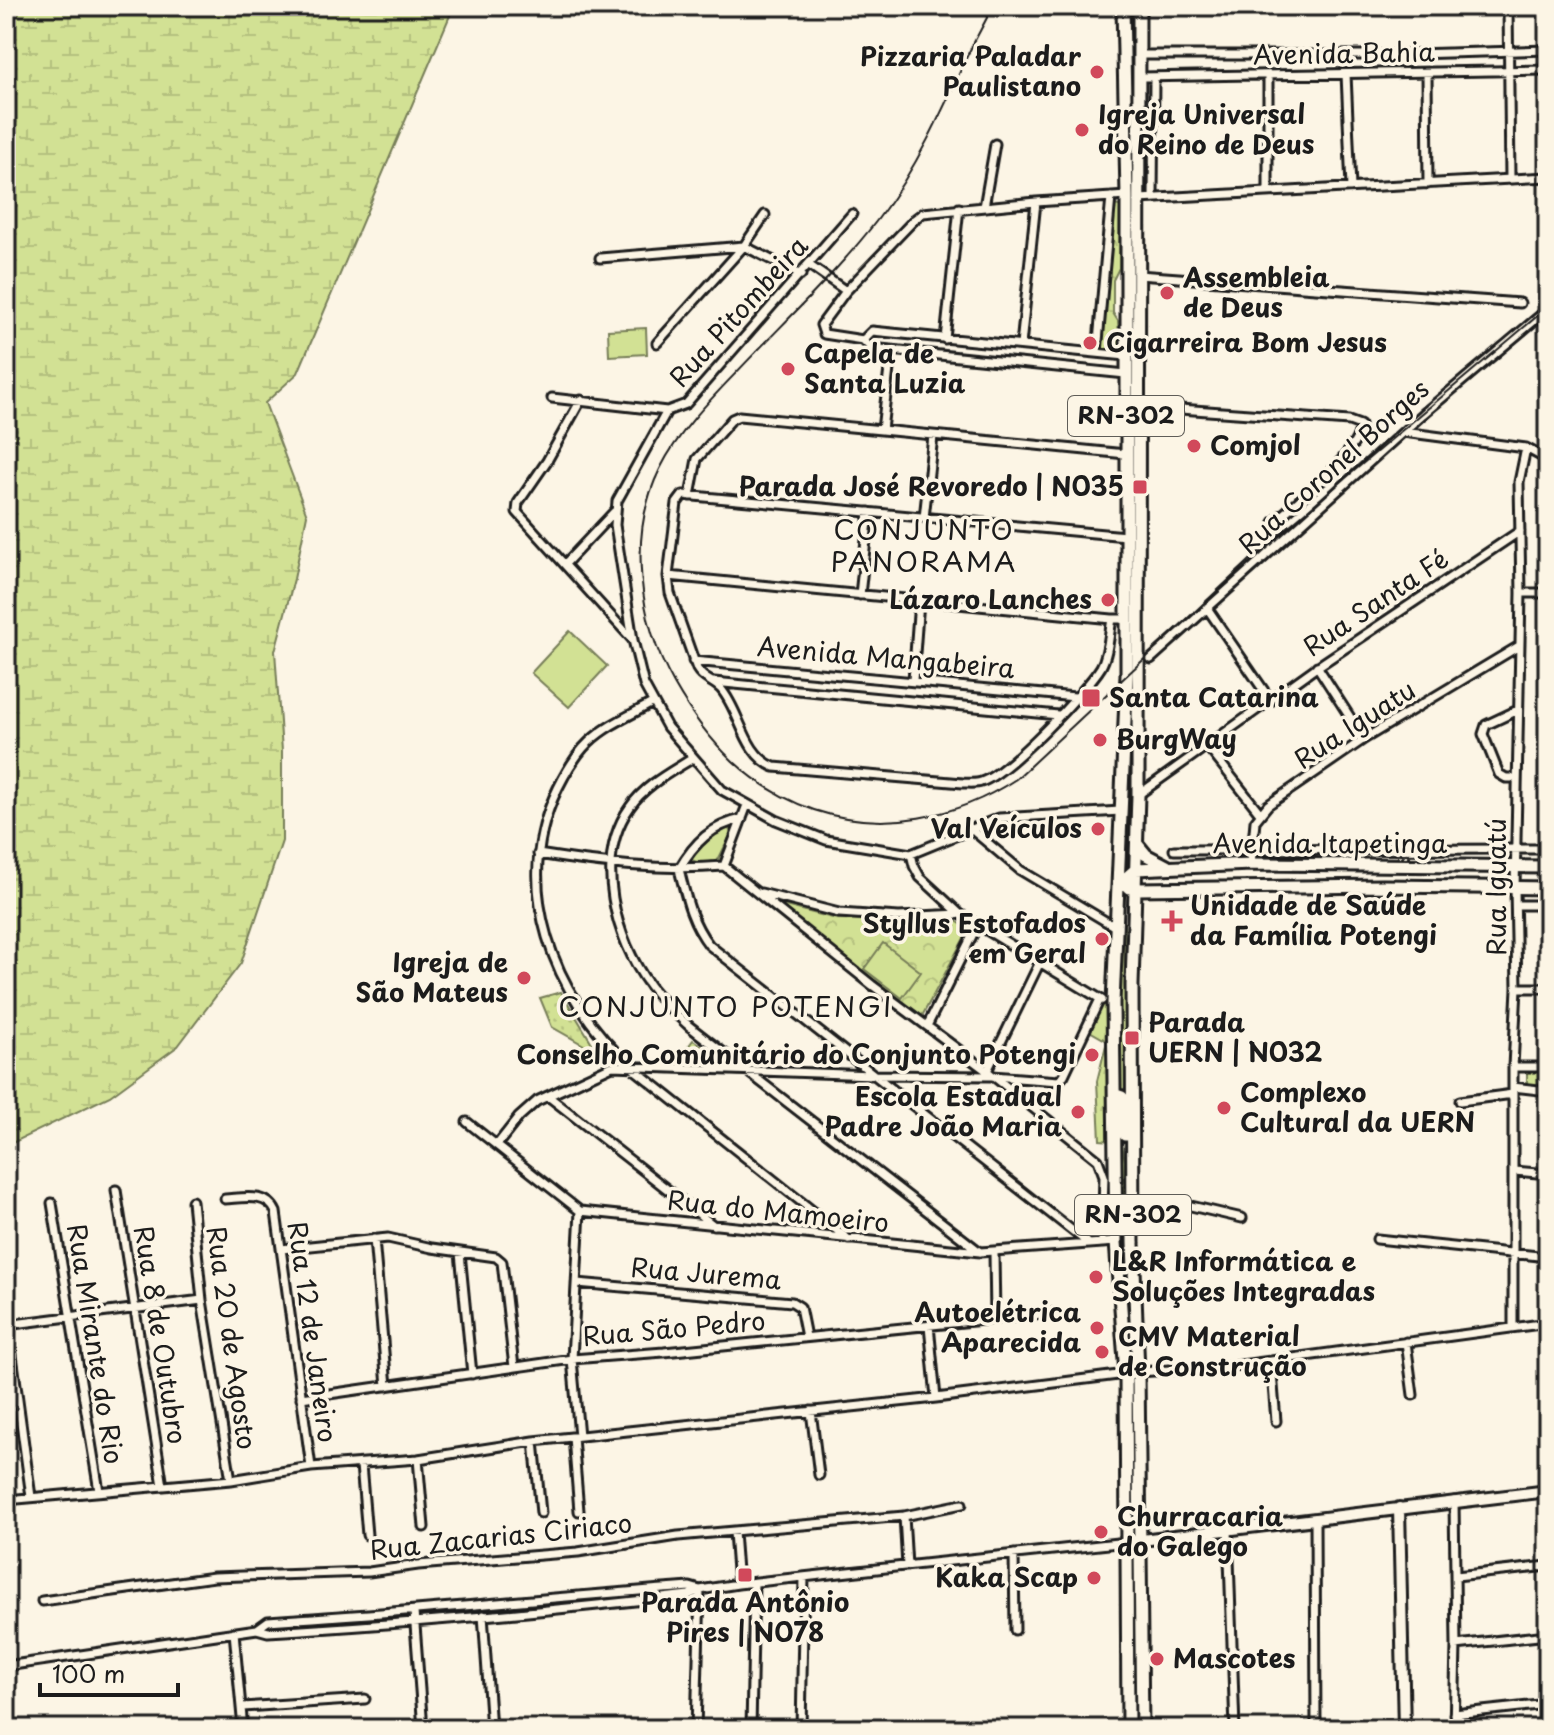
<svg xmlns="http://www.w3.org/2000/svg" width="1554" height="1735" viewBox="0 0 1554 1735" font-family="'Playpen Sans',sans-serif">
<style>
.grass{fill:url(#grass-dots);stroke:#777e58;stroke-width:2}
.wetland{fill:url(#wetland-marsh);stroke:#777e58;stroke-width:2}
.park{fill:url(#park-crowns);stroke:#777e58;stroke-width:2}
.garden{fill:#d2e194;stroke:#777e58;stroke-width:2}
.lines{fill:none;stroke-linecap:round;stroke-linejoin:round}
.minor-casing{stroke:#1c1c1c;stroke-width:13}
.secondary-casing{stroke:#1c1c1c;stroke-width:16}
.primary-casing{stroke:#1c1c1c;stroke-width:17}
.minor{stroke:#fcf5e5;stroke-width:7}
.secondary{stroke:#fcf5e5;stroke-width:10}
.primary{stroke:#fcf5e5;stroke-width:11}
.tram{stroke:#1c1c1c;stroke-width:2}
.poi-dot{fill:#d1495b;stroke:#fcf5e5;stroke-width:3}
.labels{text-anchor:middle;stroke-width:7;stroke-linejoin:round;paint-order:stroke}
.shield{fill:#fcf5e5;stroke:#5f5d58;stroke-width:2}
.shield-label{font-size:24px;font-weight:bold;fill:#1c1c1c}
.street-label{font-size:26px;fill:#1c1c1c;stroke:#fcf5e5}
.poi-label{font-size:26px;font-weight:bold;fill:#1c1c1c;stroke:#fcf5e5;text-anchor:start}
.neighbourhood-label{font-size:28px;letter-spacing:2px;fill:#1c1c1c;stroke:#fcf5e5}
</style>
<defs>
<pattern id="grass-dots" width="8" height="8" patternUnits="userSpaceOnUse" patternTransform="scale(2)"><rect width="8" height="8" fill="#d2e194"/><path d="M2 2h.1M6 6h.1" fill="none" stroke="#b4c07f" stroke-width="1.8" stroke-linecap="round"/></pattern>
<pattern id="wetland-marsh" width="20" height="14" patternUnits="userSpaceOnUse" patternTransform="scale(2)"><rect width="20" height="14" fill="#d2e194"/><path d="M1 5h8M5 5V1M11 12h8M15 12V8" fill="none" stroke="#b4c07f"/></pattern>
<pattern id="park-crowns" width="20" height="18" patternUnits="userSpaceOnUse" patternTransform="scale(2)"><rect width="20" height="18" fill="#d2e194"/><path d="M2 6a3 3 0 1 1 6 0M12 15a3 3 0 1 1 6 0" fill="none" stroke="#b4c07f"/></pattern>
</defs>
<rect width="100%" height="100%" fill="#fcf5e5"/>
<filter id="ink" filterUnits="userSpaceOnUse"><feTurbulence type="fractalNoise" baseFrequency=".0125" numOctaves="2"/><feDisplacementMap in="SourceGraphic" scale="16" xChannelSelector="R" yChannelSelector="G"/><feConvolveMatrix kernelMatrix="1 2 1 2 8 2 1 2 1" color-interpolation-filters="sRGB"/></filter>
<g filter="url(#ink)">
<path class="grass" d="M 561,992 L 598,1053 L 552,1027 L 540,998 Z"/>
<path class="wetland" d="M 6,6 L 454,6 L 298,373 L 265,403 L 307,515 L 294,579 L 275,651 L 282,751 L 282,841 L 241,963 L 178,1046 L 110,1096 L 6,1146 Z"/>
<path class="park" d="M 1114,205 L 1120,206 L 1119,268 L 1113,280 L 1113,313 L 1118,321 L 1120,348 L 1117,351 L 1101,349 Z
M 777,904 L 837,919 L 915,920 L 948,916 L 969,929 L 921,1018 Z
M 1101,1002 L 1109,1004 L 1112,1141 L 1100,1140 L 1097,1081 L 1107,1041 L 1088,1030 Z
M 693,1040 L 727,1063 L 675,1064 Z
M 1527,1071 L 1548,1072 L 1548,1087 L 1527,1084 Z"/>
<path class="garden" d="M 646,328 L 647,354 L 609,356 L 608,330 Z
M 570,631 L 607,666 L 569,707 L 531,673 Z
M 1131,691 L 1127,847 L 1121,813 Z
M 728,826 L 731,834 L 716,864 L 696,862 L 688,858 L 710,836 Z
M 1124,918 L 1126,1089 L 1118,1089 L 1118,963 Z
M 883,943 L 921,972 L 902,998 L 864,969 Z
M 1120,1133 L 1125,1161 L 1124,1240 L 1118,1218 Z"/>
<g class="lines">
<defs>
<path id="minor" d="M 1508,6 L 1510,179
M 1140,55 L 1379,55 L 1548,50
M 1427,73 L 1428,184
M 1346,74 L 1351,188
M 1268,76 L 1268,191
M 1140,77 L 1548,70
M 1153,198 L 1154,77
M 1139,199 L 1548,177
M 984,207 L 995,144
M 852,214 L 686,404 L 667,411 L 617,501 L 615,525 L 633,640 L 644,685 L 667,727 L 722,790 L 776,820 L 826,840 L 911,854 L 999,818 L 1121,811
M 600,258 L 744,246 L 801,275
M 809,265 L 846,291
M 1138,275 L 1520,303
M 945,339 L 959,208
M 863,340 L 872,331 L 1126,356
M 657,343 L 744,246 L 765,215
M 1021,345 L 1036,202
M 1097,353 L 1111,197
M 1126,374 L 871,348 L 863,340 L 824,334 L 821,325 L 846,291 L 915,219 L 923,213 L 1036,202 L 1127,196
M 552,398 L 667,411
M 581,400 L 547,461 L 518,503 L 517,512 L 632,639
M 1138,406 L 1349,421 L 1360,425 C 1362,452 1294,504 1274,522
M 882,430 L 891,351
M 1403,432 L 1526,448 L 1548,460
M 690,496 L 697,459 L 732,419 L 739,416 L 1126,454
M 924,518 L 933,436
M 1126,536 L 683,495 L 677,503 L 668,576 L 670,593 L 697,669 C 703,680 714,681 721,689 C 741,712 743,754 774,767 L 963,783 C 969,783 976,784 981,782 C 1006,775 1087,690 1101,667 C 1109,653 1109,634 1112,619 L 1126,619
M 565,564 L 614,512
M 668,576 L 1112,619
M 1521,593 L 1548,593
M 860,595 L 869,512
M 1207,608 L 1271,701
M 1151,659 L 1423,414 L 1548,309
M 693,661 L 1075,697
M 1317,666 L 1364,739
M 913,680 L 919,601
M 714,682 L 1058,715
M 652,703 C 631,715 607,725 589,742 C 576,754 566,772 558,788 C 510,886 553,995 629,1065 L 848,1239
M 1207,746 L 1260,813
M 693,758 C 671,772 645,785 630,807 C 593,859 615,939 650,986 C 662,1002 675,1013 689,1026 L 980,1252
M 1517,778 L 1506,778 L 1499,774 L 1483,734 L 1486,725 L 1518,710
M 1138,795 L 1314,669 L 1520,531
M 742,819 C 712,825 694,843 679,869 C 686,897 691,922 709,945 L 1088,1243
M 970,828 L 1020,870 L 1117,928
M 1174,850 L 1548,849
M 538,854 C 601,864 661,871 724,866 L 872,985 L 987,1071 L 1098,1160 L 1104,1176 L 1102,1242
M 911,854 L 914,866 L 920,877 L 960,914 L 1102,1000
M 1251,864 L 1255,821 L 1268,805 L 1364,739 L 1519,646
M 724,866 L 747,805
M 761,893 L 839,913 L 899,917 L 960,914
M 1516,905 L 1548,905
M 1517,988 L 1548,988
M 927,1026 L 977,926
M 1513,1067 L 1548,1067
M 987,1071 L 1040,962
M 1513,1087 L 1548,1091
M 548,1096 L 713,1225
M 1460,1101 L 1513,1094
M 467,1122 L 580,1211 L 980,1252 L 1116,1242
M 497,1145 L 519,1117 L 537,1101 L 612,1066 L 873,1075 L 992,1076 L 1059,1081 L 1064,1075 L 1100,999
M 1514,1171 L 1548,1174
M 116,1190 L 163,1486
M 225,1199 C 243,1198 267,1192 276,1212 L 311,1467
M 192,1201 L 202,1300 L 231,1480
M 52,1203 L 99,1491
M 1134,1205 L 1174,1202 L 1242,1218
M 374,1239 L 387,1386
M 1377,1239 L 1548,1257
M 281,1249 L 388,1238 L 432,1248 L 496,1257 L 502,1262 L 514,1367
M 460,1253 L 472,1374
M 994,1253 L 995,1318
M 577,1283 L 792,1302 L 800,1307 L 806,1337
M 6,1325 L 202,1300
M 8,1325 L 31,1497
M 929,1325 L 936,1398
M 1513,1327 L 1513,1067 L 1517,988 L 1515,889 L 1521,593 L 1519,482 L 1526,448
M 1406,1342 L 1413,1395
M 1271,1361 L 1276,1421
M 1138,1372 L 1234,1366 L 1548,1323
M 301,1398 L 572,1359 L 664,1352 L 1053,1313
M 811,1411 L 819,1475
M 579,1436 L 572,1359 L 580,1211
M 573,1437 L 579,1511
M 534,1441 L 541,1513
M 418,1459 L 424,1527
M 361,1465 L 367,1535
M 6,1500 L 231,1480 L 311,1467 L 418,1459 L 534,1441 L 936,1398 L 1126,1374
M 1454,1501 L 1456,1645 L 1454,1729
M 904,1516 L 907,1566
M 1315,1519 L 1316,1729
M 1228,1530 L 1235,1729
M 734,1532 L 738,1584
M 1014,1554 L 1015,1630
M 1456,1576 L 1548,1566
M 42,1601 L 214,1577 L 369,1572 L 418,1565 L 578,1552 L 678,1536 L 904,1516 L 962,1504
M 414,1612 L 423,1729
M 483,1615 L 491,1729
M 257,1629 L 268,1621 C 409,1613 549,1597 690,1587 L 700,1590
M 234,1632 L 243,1729
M 1456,1645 L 1548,1635
M 6,1666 L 257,1629 L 268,1632 C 409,1624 549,1611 689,1595 L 700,1590 L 738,1584 L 1127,1542
M 243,1707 L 365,1699
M 1454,1714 L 1548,1704
M 696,1729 L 700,1590
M 751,1729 L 754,1583
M 801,1729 L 804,1577"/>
<path id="secondary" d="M 1399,1508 L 1404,1729
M 1133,1541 L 1548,1491"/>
<path id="primary" d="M 1123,6 L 1127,196 L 1127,674 L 1113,1003 L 1116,1242 L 1126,1374 L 1128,1729
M 1139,6 L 1138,795 L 1132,985 L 1133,1243 L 1138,1372 L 1142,1729
M 1137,844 L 1146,855 L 1167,866
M 1122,880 L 1130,888 L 1136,889 L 1383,886 L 1548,888
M 1119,884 L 1136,869 L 1251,864 L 1548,867
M 1116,1095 L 1122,1097 L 1125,1104 L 1125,1135"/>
</defs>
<use href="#minor" class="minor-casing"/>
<use href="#secondary" class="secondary-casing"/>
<use href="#primary" class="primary-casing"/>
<use href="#minor" class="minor"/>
<use href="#secondary" class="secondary"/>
<use href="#primary" class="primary"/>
<path class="tram" d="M 993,6 C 985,22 976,38 968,54 C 942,112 917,168 878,219 C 835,275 783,323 735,374 C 707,403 678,433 660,469 C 627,535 639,622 674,684 C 707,742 750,788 814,810 C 883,833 957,818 1016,779 L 1264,547 L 1548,307"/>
</g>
</g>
<g class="poi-dot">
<circle cx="1097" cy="72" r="8"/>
<circle cx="1082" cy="130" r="8"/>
<circle cx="1167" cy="293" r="8"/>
<circle cx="1090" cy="343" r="8"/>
<circle cx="788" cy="369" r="8"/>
<circle cx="1194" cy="446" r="8"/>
<rect x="1132" y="479" width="16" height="16" rx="4"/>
<circle cx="1108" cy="600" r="8"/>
<rect x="1081" y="688" width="20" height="20" rx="4"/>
<circle cx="1100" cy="740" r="8"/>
<circle cx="1098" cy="829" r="8"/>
<path d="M1168 909h8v8h8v8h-8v8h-8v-8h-8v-8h8z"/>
<circle cx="1102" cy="939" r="8"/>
<circle cx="524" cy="978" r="8"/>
<rect x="1124" y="1030" width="16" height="16" rx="4"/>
<circle cx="1092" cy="1055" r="8"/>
<circle cx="1224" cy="1108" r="8"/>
<circle cx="1078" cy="1112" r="8"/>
<circle cx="1096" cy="1277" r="8"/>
<circle cx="1097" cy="1328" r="8"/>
<circle cx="1102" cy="1352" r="8"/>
<circle cx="1101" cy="1532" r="8"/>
<rect x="737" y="1567" width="16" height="16" rx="4"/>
<circle cx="1094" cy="1578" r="8"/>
<circle cx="1157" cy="1659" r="8"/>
</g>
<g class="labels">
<g class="shield">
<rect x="1068" y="396" width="116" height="40" rx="6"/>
<rect x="1075" y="1195" width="116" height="40" rx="6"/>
</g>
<g class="shield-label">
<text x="1126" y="424">RN-302</text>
<text x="1133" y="1223">RN-302</text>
</g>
<g class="street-label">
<text transform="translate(1344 54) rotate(-1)" y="9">Avenida Bahia</text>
<text transform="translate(739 312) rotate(-48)" y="9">Rua Pitombeira</text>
<text transform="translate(1334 467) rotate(-42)" y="9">Rua Coronel Borges</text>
<text transform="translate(1376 603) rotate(-34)" y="9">Rua Santa Fé</text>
<text transform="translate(886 658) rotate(5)" y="9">Avenida Mangabeira</text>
<text transform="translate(1355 725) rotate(-33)" y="9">Rua Iguatu</text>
<text x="1330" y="853">Avenida Itapetinga</text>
<text transform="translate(1497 887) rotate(-90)" y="9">Rua Iguatú</text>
<text transform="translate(778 1212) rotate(6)" y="9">Rua do Mamoeiro</text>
<text transform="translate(706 1274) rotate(5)" y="9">Rua Jurema</text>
<text transform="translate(674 1329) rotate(-5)" y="9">Rua São Pedro</text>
<text transform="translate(312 1332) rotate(82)" y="9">Rua 12 de Janeiro</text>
<text transform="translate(160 1335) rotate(81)" y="9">Rua 8 de Outubro</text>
<text transform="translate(231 1338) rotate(82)" y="9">Rua 20 de Agosto</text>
<text transform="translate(95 1344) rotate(81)" y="9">Rua Mirante do Rio</text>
<text transform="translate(501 1537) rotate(-6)" y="9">Rua Zacarias Ciriaco</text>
</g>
<g class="poi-label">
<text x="1081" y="66" text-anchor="end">Pizzaria Paladar<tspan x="1081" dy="30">Paulistano</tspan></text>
<text x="1098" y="124">Igreja Universal<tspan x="1098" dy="30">do Reino de Deus</tspan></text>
<text x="1183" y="287">Assembleia<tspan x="1183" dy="30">de Deus</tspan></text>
<text x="1106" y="352">Cigarreira Bom Jesus</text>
<text x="804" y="363">Capela de<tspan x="804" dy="30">Santa Luzia</tspan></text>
<text x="1210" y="455">Comjol</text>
<text x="1124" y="496" text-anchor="end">Parada José Revoredo | N035</text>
<text x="1092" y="609" text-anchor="end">Lázaro Lanches</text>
<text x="1109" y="707">Santa Catarina</text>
<text x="1116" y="749">BurgWay</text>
<text x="1082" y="838" text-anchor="end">Val Veículos</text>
<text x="1190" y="915">Unidade de Saúde<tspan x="1190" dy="30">da Família Potengi</tspan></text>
<text x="1086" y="933" text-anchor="end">Styllus Estofados<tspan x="1086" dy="30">em Geral</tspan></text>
<text x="508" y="972" text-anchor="end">Igreja de<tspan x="508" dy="30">São Mateus</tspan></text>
<text x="1148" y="1032">Parada<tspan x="1148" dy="30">UERN | N032</tspan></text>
<text x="1076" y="1064" text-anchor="end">Conselho Comunitário do Conjunto Potengi</text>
<text x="1240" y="1102">Complexo<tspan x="1240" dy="30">Cultural da UERN</tspan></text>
<text x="1062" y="1106" text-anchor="end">Escola Estadual<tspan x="1062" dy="30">Padre João Maria</tspan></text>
<text x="1112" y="1271">L&amp;R Informática e<tspan x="1112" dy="30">Soluções Integradas</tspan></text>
<text x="1081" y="1322" text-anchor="end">Autoelétrica<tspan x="1081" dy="30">Aparecida</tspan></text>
<text x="1118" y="1346">CMV Material<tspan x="1118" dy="30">de Construção</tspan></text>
<text x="1117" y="1526">Churracaria<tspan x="1117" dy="30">do Galego</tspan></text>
<text x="1078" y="1587" text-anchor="end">Kaka Scap</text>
<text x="745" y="1612" text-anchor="middle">Parada Antônio<tspan x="745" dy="30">Pires | N078</tspan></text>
<text x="1173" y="1668">Mascotes</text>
</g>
<g class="neighbourhood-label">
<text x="924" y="540">CONJUNTO<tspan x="924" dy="32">PANORAMA</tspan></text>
<text x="726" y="1017">CONJUNTO POTENGI</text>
</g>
</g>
<rect width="1554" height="1735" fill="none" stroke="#fcf5e5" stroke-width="32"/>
<rect x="16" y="16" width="1522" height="1703" fill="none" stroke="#1c1c1c" stroke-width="3" filter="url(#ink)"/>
<path d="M40 1683v12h138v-12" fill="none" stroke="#1c1c1c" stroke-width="4"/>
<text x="52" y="1683" font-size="24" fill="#1c1c1c" stroke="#fcf5e5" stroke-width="6" paint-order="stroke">100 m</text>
</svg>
